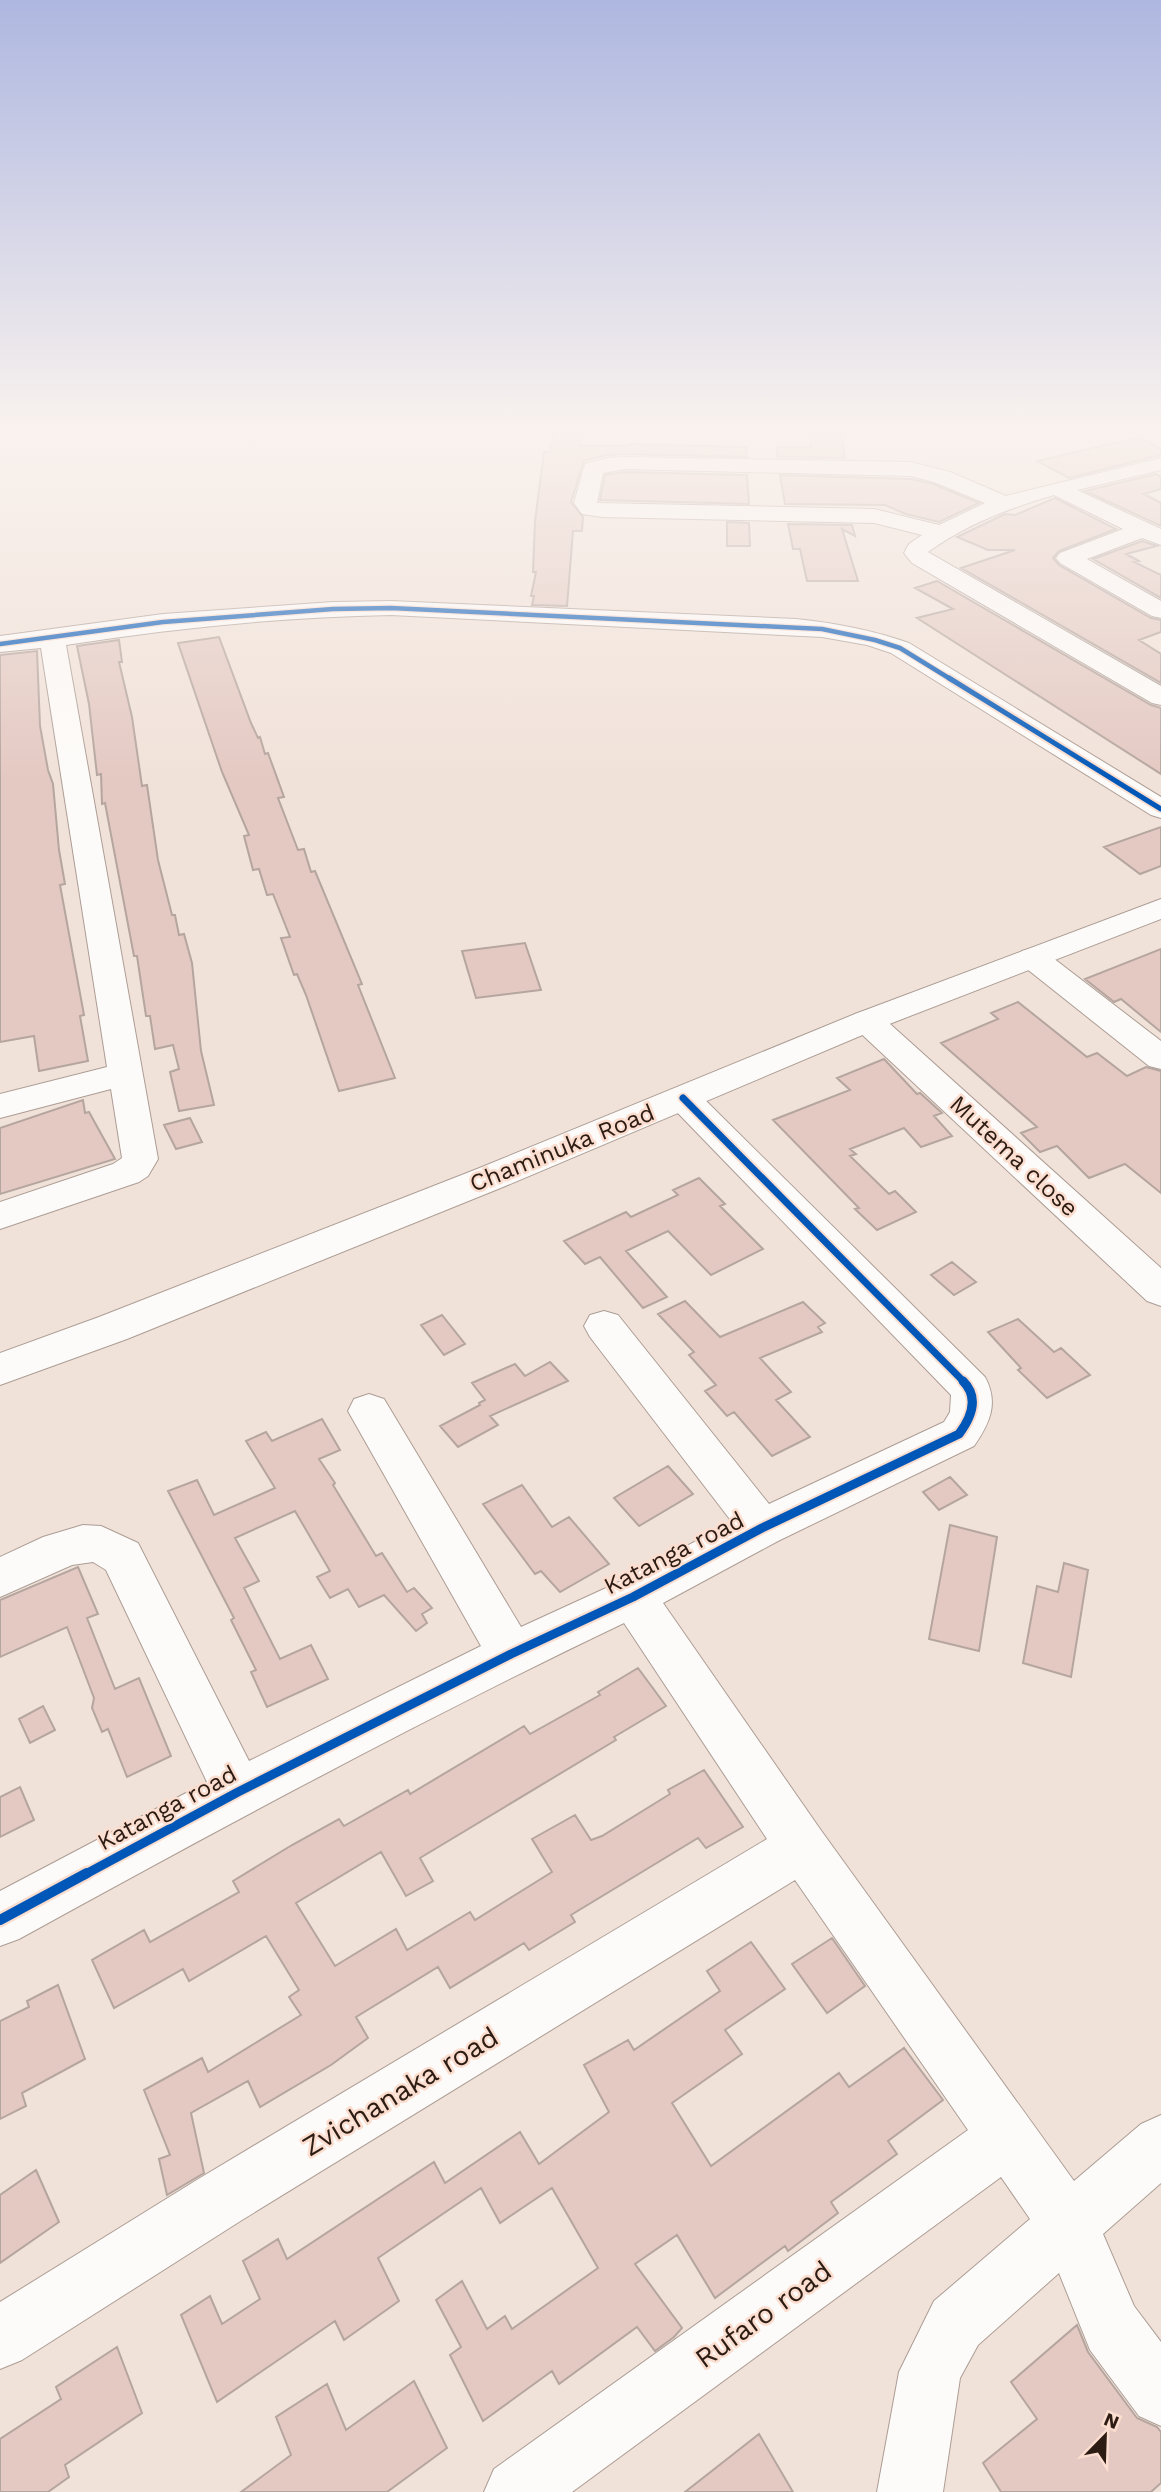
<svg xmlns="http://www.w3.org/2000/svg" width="1161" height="2492" viewBox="0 0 1161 2492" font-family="'Work Sans',sans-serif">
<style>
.building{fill:#e4c9c2;stroke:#b5a59f;stroke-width:2}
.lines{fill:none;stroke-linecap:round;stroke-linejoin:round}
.minor-casing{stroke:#ac9d95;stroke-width:2}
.major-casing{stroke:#ac9d95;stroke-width:2}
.minor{fill:#fdfbf9;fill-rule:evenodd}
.major{fill:#fdfbf9;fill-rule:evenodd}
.cycleway-far4-casing{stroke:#fbdecf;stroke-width:7}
.cycleway-far3-casing{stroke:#fbdecf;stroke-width:9}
.cycleway-far2-casing{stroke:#fbdecf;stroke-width:11}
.cycleway-far1-casing{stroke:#fbdecf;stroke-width:13}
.cycleway-casing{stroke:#fbdecf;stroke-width:15}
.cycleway-far4{stroke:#0057b8;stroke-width:4.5}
.cycleway-far3{stroke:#0057b8;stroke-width:5}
.cycleway-far2{stroke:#0057b8;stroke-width:7}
.cycleway-far1{stroke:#0057b8;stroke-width:9}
.cycleway{stroke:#0057b8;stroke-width:10}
.labels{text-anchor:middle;stroke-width:5;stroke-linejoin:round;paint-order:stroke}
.street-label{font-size:24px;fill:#2d1c13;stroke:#fbdecf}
.near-street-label{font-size:28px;fill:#2d1c13;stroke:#fbdecf}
</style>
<rect width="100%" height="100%" fill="#f1e2d9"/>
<path class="building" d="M 553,433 L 582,433 L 580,446 L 628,446 L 628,444 L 746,447 L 747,457 L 625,454 L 606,455 L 584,461 L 571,502 L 583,517 L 582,531 L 573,531 L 567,606 L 532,605 L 534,596 L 531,596 L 536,572 L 533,572 L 535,521 L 544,452 L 550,452 Z
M 810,433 L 842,434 L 845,458 L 777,457 L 777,447 L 811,447 Z
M 1139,437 L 1161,449 L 1161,455 L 1069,478 L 1037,461 Z
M 625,472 L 747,475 L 749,504 L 600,500 L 605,475 Z
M 1156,474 L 1161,477 L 1161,489 L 1144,494 L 1161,503 L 1161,526 L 1085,491 Z
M 780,475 L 911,479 L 933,484 L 979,503 L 939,522 L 906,514 L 885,505 L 785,504 Z
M 1055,498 L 1116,529 L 1059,551 L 1053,558 L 1059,565 L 1151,618 L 1161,620 L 1161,632 L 1139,640 L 1161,654 L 1161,683 L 961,568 L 1015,550 L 988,550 L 957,537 L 1005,514 L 1015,515 Z
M 727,522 L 749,523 L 750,546 L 727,546 Z
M 788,524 L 852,525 L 855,536 L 842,529 L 858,581 L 807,581 L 800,549 L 793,549 Z
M 1142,541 L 1157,546 L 1126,554 L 1139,561 L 1134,562 L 1161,575 L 1161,598 L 1093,559 Z
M 937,581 L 1151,705 L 1161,708 L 1161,774 L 917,618 L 953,609 L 915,588 Z
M 219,637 L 251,723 L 258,738 L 260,737 L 265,754 L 268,753 L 284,797 L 278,798 L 298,850 L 304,849 L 311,872 L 315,871 L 362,984 L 358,985 L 395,1078 L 339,1091 L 306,995 L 297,974 L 294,975 L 281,938 L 290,937 L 273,894 L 267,895 L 259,869 L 253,870 L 244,836 L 249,835 L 222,772 L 178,643 Z
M 119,640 L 122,662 L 119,662 L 132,717 L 142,786 L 147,785 L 158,860 L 172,915 L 175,915 L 179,935 L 184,934 L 192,963 L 201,1051 L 214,1105 L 179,1111 L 170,1072 L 179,1069 L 173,1045 L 155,1049 L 150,1016 L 146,1016 L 137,956 L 134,956 L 105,803 L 102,804 L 101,774 L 97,775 L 89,704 L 77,646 Z
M 37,651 L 40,726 L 48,770 L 53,784 L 59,850 L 65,884 L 60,885 L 84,1015 L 80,1016 L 88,1061 L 39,1071 L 34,1036 L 0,1042 L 0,655 Z
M 1161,827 L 1161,866 L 1140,874 L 1104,847 Z
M 525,943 L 541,990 L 476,998 L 462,951 Z
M 1161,949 L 1161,1032 L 1121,999 L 1114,1002 L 1085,979 Z
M 1018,1002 L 1087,1057 L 1097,1053 L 1127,1076 L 1146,1067 L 1161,1071 L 1161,1193 L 1125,1164 L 1089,1178 L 1057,1146 L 1040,1152 L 1021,1133 L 1037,1127 L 941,1043 L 998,1019 L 991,1013 Z
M 884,1059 L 917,1094 L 920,1093 L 942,1113 L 934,1116 L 952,1136 L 921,1147 L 904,1128 L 850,1149 L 856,1154 L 850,1156 L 889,1194 L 895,1191 L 916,1212 L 877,1230 L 855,1209 L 859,1208 L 773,1120 L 850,1090 L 837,1078 Z
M 83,1100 L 85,1113 L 89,1112 L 115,1159 L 0,1194 L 0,1128 Z
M 190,1118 L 202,1142 L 176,1149 L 164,1125 Z
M 699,1178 L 725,1204 L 720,1206 L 763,1249 L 711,1275 L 668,1231 L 626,1251 L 667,1297 L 643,1308 L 600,1257 L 585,1264 L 564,1241 L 626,1212 L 631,1217 L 678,1195 L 673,1190 Z
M 952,1262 L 976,1282 L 954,1295 L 931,1275 Z
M 685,1301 L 720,1337 L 803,1302 L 825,1323 L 818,1327 L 822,1332 L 760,1358 L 791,1392 L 776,1400 L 810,1437 L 772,1456 L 734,1412 L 727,1416 L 705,1391 L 716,1385 L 689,1355 L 694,1352 L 658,1314 Z
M 442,1315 L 465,1344 L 444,1355 L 421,1325 Z
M 1018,1319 L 1054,1352 L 1061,1348 L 1090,1375 L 1047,1398 L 1018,1370 L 1021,1368 L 988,1332 Z
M 550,1362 L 568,1381 L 490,1416 L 498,1425 L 458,1447 L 440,1426 L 480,1405 L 479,1403 L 485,1400 L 472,1383 L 515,1364 L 525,1376 Z
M 322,1419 L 340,1450 L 319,1459 L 335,1483 L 333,1485 L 376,1556 L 382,1553 L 407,1592 L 414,1588 L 432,1608 L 422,1614 L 427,1623 L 416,1631 L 384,1595 L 359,1607 L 348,1589 L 330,1598 L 317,1577 L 330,1571 L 295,1511 L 235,1538 L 259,1581 L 244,1588 L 280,1659 L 311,1645 L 328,1679 L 267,1707 L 251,1672 L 256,1670 L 231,1620 L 234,1618 L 168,1491 L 197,1480 L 214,1515 L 275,1488 L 246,1441 L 266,1432 L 272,1441 Z
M 668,1466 L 693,1494 L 639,1526 L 614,1498 Z
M 950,1477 L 967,1495 L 939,1510 L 923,1492 Z
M 522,1485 L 552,1527 L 569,1517 L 609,1564 L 560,1592 L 541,1571 L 535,1574 L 483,1504 Z
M 950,1525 L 997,1537 L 979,1651 L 929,1639 Z
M 1064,1563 L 1088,1570 L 1071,1677 L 1023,1663 L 1037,1586 L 1058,1592 Z
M 78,1567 L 98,1614 L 87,1618 L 115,1689 L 139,1678 L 171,1756 L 127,1777 L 108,1729 L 102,1732 L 92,1708 L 94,1698 L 67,1627 L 0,1657 L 0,1600 Z
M 638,1668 L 666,1706 L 614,1737 L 616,1740 L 420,1858 L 433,1881 L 406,1896 L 381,1852 L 296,1903 L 335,1966 L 396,1929 L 407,1950 L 470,1912 L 475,1920 L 552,1872 L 532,1839 L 575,1815 L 591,1840 L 602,1836 L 670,1794 L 668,1790 L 704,1770 L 743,1827 L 706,1848 L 698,1838 L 571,1915 L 575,1922 L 529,1950 L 524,1943 L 450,1988 L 438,1967 L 356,2017 L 368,2038 L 331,2065 L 260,2107 L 248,2081 L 191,2113 L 204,2173 L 167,2195 L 159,2159 L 170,2155 L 144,2090 L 202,2058 L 208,2072 L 301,2015 L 289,1997 L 299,1990 L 266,1936 L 189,1981 L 183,1969 L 114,2008 L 92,1960 L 144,1930 L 150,1942 L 239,1892 L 233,1881 L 292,1845 L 339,1819 L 344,1826 L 408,1790 L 410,1794 L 524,1726 L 530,1734 L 600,1695 L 598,1692 Z
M 43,1706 L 55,1730 L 30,1743 L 19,1719 Z
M 20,1787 L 34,1820 L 0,1837 L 0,1797 Z
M 832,1938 L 865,1986 L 827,2013 L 792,1964 Z
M 751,1942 L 785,1989 L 725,2030 L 742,2054 L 672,2103 L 711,2166 L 839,2073 L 849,2087 L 904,2048 L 943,2100 L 888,2141 L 897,2154 L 831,2202 L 838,2213 L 788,2251 L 785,2246 L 715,2298 L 677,2235 L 635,2264 L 682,2328 L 674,2337 L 655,2351 L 637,2327 L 559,2384 L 552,2371 L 483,2421 L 450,2355 L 461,2347 L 436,2300 L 462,2281 L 487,2329 L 505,2316 L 512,2329 L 598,2268 L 552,2188 L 500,2223 L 481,2188 L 378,2258 L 399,2301 L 344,2340 L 335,2321 L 217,2402 L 181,2315 L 210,2296 L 222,2324 L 260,2299 L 243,2261 L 278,2239 L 287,2259 L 434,2162 L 445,2183 L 520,2132 L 539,2164 L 609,2112 L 584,2065 L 628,2040 L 634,2050 L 720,1991 L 707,1971 Z
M 58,1985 L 85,2059 L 22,2093 L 26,2106 L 0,2119 L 0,2021 L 29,2007 L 27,2001 Z
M 36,2170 L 59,2222 L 0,2263 L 0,2195 Z
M 1077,2325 L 1088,2352 L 1137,2418 L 1157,2427 L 1161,2432 L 1161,2483 L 1151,2492 L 1001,2492 L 983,2463 L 1037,2419 L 1011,2382 Z
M 117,2347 L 142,2413 L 65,2465 L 69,2477 L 48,2492 L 0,2492 L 0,2439 L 61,2399 L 56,2387 Z
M 414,2381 L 447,2448 L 387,2492 L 241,2492 L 291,2455 L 276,2417 L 327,2384 L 346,2430 Z
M 759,2434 L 793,2492 L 685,2492 Z"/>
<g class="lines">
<defs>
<path id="minor" d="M 625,457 L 911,462 L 950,472 L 1006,496 L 1161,458 L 1161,470 L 1077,490 L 1161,529 L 1161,545 L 1142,538 L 1087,559 L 1161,601 L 1161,618 L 1152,616 L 1060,563 L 1056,558 L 1060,553 L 1123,529 L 1054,495 C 1009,508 965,525 928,552 L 1161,686 L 1161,705 L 1152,703 L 912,563 L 904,553 L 909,544 L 922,535 L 874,523 L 602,517 L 582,514 L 574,503 L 585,464 L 607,458 ZM 625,469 L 911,476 L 934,482 L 985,503 L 939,525 L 874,509 L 597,503 L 603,473 Z
M 391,601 L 796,619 C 835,623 872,630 909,643 L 1161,797 L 1161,818 L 1151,815 L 891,653 L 867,645 L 822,637 L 391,615 C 282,617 174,628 66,645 L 158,1159 L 148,1176 L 139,1182 L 0,1229 L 0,1202 L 113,1164 L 122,1158 L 111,1089 L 0,1118 L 0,1094 L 107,1067 L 41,648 L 0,652 L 0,636 L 163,614 L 333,602 Z
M 1033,948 L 1044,951 L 1161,1041 L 1161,1069 L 1149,1066 L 1022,965 L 1017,958 L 1022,951 Z
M 867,1010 L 879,1014 L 1161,1268 L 1161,1306 L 1147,1301 L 855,1028 L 850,1021 L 855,1014 Z
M 683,1086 L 695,1090 L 985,1377 C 999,1403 990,1423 974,1446 L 778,1541 L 663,1603 L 820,1829 L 1074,2181 L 1141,2124 L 1161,2115 L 1161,2183 L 1103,2234 L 1134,2306 L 1161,2342 L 1161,2426 L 1139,2416 L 1090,2350 L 1059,2273 L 978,2345 L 960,2378 L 943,2492 L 877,2492 L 899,2372 L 934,2301 L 1030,2219 L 1001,2177 L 572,2492 L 484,2492 L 494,2469 L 968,2130 L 795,1880 L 242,2220 L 22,2360 L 0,2369 L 0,2302 L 200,2178 L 767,1839 L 624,1623 C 419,1721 219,1829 19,1939 L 0,1946 L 0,1891 L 207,1782 L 106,1570 L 93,1562 L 72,1565 L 0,1597 L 0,1557 L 43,1537 L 83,1525 L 101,1526 L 138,1543 L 249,1761 L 481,1646 L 348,1411 L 354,1399 L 369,1394 L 384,1399 L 521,1627 L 617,1583 L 732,1522 L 590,1337 L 584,1326 L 590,1315 L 604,1311 L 618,1315 L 769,1504 L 944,1422 L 950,1412 L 951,1395 L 671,1106 L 665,1098 L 671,1090 Z"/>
<path id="major" d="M 1161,899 L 1161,919 L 879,1028 L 503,1187 L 127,1339 L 0,1385 L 0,1353 L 99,1317 L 477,1169 L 855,1014 Z"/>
</defs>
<use href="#minor" class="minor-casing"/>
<use href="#major" class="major-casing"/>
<use href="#minor" class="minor"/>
<use href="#major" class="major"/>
<defs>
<path id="cycleway-far4" d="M 0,644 L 163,622 L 333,609 L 391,608 L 822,629 L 875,640 L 900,648 L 952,680"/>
<path id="cycleway-far3" d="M 949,678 L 1161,809"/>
<path id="cycleway-far2" d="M 683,1098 L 965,1383"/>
<path id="cycleway-far1" d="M 84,1875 L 238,1792 L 511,1654 L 633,1597 L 762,1528 L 959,1434 C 971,1418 980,1398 963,1381"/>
<path id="cycleway" d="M 0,1920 L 87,1873"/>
</defs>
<use href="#cycleway-far4" class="cycleway-far4-casing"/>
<use href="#cycleway-far3" class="cycleway-far3-casing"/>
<use href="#cycleway-far2" class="cycleway-far2-casing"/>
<use href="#cycleway-far1" class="cycleway-far1-casing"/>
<use href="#cycleway" class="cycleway-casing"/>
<use href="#cycleway-far4" class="cycleway-far4"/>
<use href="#cycleway-far3" class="cycleway-far3"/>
<use href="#cycleway-far2" class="cycleway-far2"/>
<use href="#cycleway-far1" class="cycleway-far1"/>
<use href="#cycleway" class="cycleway"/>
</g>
<linearGradient id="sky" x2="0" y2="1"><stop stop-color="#aeb7e0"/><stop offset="0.55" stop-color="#f9f2ee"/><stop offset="1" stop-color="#f9f2ee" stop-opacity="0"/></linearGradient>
<rect width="1161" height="780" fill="url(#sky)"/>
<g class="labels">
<g class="street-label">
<text transform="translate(562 1148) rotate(-22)" y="8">Chaminuka Road</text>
<text transform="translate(1014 1156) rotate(43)" y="8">Mutema close</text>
<text transform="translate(674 1553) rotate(-27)" y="8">Katanga road</text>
<text transform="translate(167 1808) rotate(-28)" y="8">Katanga road</text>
</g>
<g class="near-street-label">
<text transform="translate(400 2091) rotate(-31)" y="10">Zvichanaka road</text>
<text transform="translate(763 2314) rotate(-36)" y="10">Rufaro road</text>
</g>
</g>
<g transform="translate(1105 2436) rotate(23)" stroke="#fbdecf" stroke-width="5" paint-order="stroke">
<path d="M0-5L12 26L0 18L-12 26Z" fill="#2d1c13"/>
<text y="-10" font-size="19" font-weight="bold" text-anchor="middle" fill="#2d1c13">N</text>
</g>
</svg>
